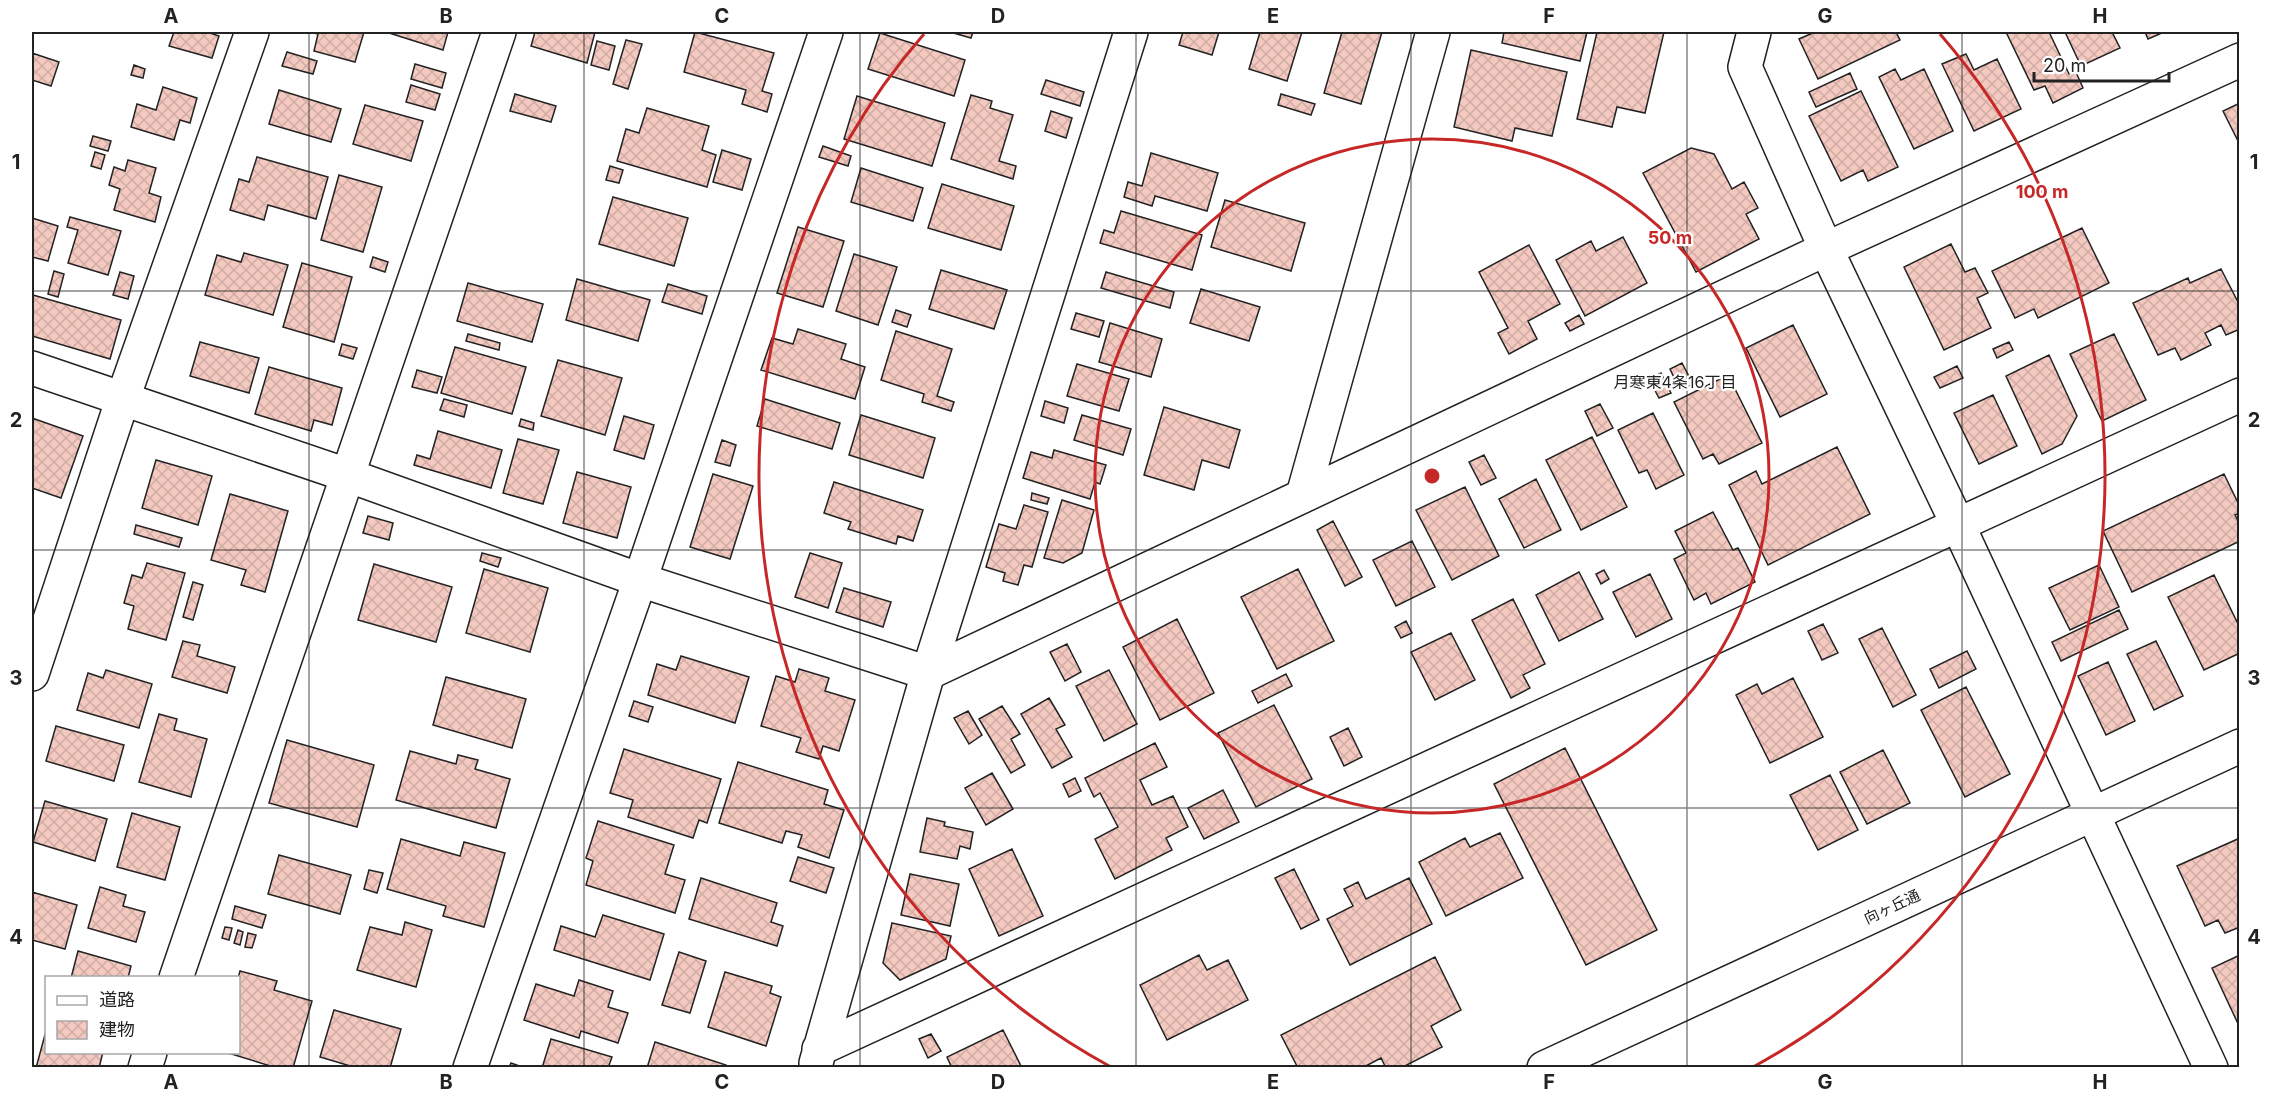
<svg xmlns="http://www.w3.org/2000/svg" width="2271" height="1099" viewBox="0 0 2271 1099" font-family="Inter,'Noto Sans JP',sans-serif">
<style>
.building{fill:url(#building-cross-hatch);stroke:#222;stroke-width:1.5}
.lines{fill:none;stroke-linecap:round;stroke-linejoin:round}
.street-casing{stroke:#222;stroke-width:36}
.secondary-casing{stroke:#222;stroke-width:36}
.street{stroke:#fff;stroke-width:33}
.secondary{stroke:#fff;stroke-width:33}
.grid{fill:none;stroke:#222;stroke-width:1.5;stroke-opacity:0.55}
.ring{fill:none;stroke:#c62828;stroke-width:3}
.labels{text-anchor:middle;stroke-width:4.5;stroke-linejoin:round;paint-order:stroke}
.street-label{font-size:15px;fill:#222;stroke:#fff}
.neighbourhood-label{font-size:16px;fill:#222;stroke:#fff}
.centre{fill:#c62828;stroke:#fff;stroke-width:3}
.ring-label{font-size:18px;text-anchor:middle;font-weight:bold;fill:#c62828;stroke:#fff;stroke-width:4.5;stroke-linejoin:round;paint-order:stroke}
.neatline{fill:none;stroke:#222;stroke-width:2}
.grid-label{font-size:20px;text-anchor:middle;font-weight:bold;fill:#222}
</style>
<defs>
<pattern id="building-cross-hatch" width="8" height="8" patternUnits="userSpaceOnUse" patternTransform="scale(1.5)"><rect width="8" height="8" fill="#f3c9c0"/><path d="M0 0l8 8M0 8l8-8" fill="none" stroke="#d0aca5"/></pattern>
</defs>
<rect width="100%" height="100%" fill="#fff"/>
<path class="building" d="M 174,32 L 207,32 L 219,36 L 212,58 L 169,46 Z
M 310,32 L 364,32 L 355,62 L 314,51 L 318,34 Z
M 386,32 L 448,32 L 443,50 Z
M 535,32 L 595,32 L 587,63 L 531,46 Z
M 695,32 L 774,53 L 762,91 L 772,94 L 767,112 L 742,104 L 746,90 L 684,72 Z
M 950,32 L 973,32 L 971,38 Z
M 1183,32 L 1219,32 L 1212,55 L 1179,45 Z
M 1260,32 L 1302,32 L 1287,81 L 1249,69 Z
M 1342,32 L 1382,32 L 1361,104 L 1324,93 Z
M 1504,32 L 1587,32 L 1580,61 L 1502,43 Z
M 1597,32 L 1664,32 L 1645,113 L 1617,107 L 1612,127 L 1577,119 Z
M 1815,32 L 1896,32 L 1900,40 L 1818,79 L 1799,39 Z
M 2006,32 L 2049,32 L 2069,74 L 2075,70 L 2083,88 L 2053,103 L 2045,86 L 2034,90 Z
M 2065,32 L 2112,32 L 2120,48 L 2081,66 Z
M 2145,32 L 2164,32 L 2148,39 Z
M 880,33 L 965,60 L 954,96 L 868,69 Z
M 626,40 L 642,44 L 628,89 L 613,84 Z
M 597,41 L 615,46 L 609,70 L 591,65 Z
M 1471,50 L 1567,72 L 1552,136 L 1515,128 L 1512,141 L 1454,127 Z
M 287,52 L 317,61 L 313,74 L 282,66 Z
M 32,53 L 59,62 L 51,86 L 32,80 Z
M 1966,54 L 1974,70 L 1997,59 L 2021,109 L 1974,131 L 1942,64 Z
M 415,64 L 446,73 L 442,88 L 411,79 Z
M 134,65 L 145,69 L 143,78 L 131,75 Z
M 1895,69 L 1901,80 L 1924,69 L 1953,131 L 1914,149 L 1879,77 Z
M 1850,73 L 1857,89 L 1816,107 L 1809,92 Z
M 1046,80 L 1084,92 L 1080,106 L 1041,94 Z
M 411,85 L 440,94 L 435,110 L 406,102 Z
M 163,87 L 197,98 L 190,123 L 180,120 L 174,140 L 131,127 L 137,104 L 156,110 Z
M 279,90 L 341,109 L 331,142 L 269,124 Z
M 1861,91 L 1898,167 L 1868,181 L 1863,170 L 1841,181 L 1809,116 Z
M 515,94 L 556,106 L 551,122 L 510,111 Z
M 1281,94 L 1315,104 L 1311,115 L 1278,105 Z
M 971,95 L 992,101 L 990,108 L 1013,115 L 999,161 L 1016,166 L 1013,179 L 951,159 Z
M 857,96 L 945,123 L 932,166 L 844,139 Z
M 2240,103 L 2240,145 L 2223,111 Z
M 365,105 L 423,121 L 411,161 L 353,144 Z
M 647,108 L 709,126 L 702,150 L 716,155 L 707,187 L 617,161 L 626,129 L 639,133 Z
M 1051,111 L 1072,118 L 1066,138 L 1045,131 Z
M 93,136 L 111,141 L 108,151 L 90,146 Z
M 823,146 L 851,156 L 848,166 L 819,157 Z
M 1691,148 L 1714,154 L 1732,189 L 1744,182 L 1758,208 L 1746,214 L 1759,239 L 1696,272 L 1643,173 Z
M 722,150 L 751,159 L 742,190 L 713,182 Z
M 95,152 L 105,155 L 101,169 L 91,166 Z
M 1151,153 L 1218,173 L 1207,211 L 1155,196 L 1152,206 L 1124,197 L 1128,182 L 1142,186 Z
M 257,157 L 328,177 L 316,219 L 268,205 L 264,220 L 230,210 L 239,179 L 249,182 Z
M 128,160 L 156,168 L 149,193 L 161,197 L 155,222 L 114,210 L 120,189 L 109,185 L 114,167 L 125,171 Z
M 610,166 L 623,170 L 619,183 L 606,180 Z
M 861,168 L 923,188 L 913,221 L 851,202 Z
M 339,175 L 382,187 L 363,252 L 321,240 Z
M 942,184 L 1014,206 L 1001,250 L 928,228 Z
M 613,197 L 688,218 L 674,266 L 599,244 Z
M 1225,200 L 1305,223 L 1291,271 L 1211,247 Z
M 1121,211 L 1202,235 L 1192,270 L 1100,243 L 1104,230 L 1114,233 Z
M 70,217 L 121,231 L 108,275 L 68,263 L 78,230 L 67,227 Z
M 32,218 L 58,226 L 48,261 L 32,257 Z
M 798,227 L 844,241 L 823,307 L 777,293 Z
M 2082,228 L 2109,283 L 2038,318 L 2034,309 L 2015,318 L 1992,271 Z
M 1623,237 L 1647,283 L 1585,316 L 1556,260 L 1591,241 L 1596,251 Z
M 1951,244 L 1965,272 L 1975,268 L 1988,293 L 1977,298 L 1991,328 L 1944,350 L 1904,267 Z
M 1529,245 L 1560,304 L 1528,321 L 1537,339 L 1509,354 L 1498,333 L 1508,328 L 1479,272 Z
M 244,253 L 288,265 L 273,315 L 205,295 L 217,255 L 241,262 Z
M 854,254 L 897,267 L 878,325 L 836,311 Z
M 373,257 L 388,262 L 385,272 L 370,267 Z
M 302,263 L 352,277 L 334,342 L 283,327 Z
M 2221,269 L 2240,306 L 2240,329 L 2226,335 L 2221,325 L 2205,333 L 2211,345 L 2181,360 L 2175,348 L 2158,355 L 2133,303 L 2188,278 L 2190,283 Z
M 941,270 L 1007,290 L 994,329 L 929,309 Z
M 54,271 L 64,274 L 58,297 L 48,294 Z
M 120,272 L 134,276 L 128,299 L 113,295 Z
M 1106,272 L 1174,292 L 1170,308 L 1101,288 Z
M 577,279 L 650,300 L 638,341 L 566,320 Z
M 468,283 L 543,304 L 532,342 L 457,321 Z
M 668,284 L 707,296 L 702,314 L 662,302 Z
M 1201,289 L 1260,307 L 1249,341 L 1190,323 Z
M 33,295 L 121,320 L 110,359 L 32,336 Z
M 896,310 L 911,315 L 907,327 L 892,322 Z
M 1076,313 L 1104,321 L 1099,337 L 1071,329 Z
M 1579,315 L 1584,324 L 1570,331 L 1565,323 Z
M 1110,323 L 1162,339 L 1151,377 L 1099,362 Z
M 1793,325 L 1827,394 L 1780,417 L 1746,348 Z
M 798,329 L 846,344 L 841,359 L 865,367 L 855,399 L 761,370 L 772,338 L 793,344 Z
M 896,331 L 952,349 L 937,396 L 954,402 L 951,411 L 922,402 L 924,394 L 881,380 Z
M 468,334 L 500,343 L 499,350 L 466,341 Z
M 2114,334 L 2146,400 L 2102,421 L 2070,354 Z
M 200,342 L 259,358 L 249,393 L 190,376 Z
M 2009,342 L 2013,350 L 1997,358 L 1993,349 Z
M 342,344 L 357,348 L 353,359 L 339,355 Z
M 455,347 L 526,367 L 512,414 L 441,393 Z
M 2049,355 L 2077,416 L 2062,444 L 2042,454 L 2006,376 Z
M 558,360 L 622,378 L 605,435 L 541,416 Z
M 1682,363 L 1693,384 L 1680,390 L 1670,369 Z
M 1077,364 L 1129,379 L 1119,411 L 1067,396 Z
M 1957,366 L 1963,378 L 1940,388 L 1934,377 Z
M 269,367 L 342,388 L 332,425 L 314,420 L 311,431 L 255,414 Z
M 417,370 L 442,377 L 437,393 L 412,387 Z
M 1661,373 L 1671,393 L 1659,398 L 1649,379 Z
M 1728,375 L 1762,443 L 1719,464 L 1713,454 L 1703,459 L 1674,402 Z
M 1993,395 L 2017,446 L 1979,464 L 1954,413 Z
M 444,399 L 467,405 L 464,417 L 440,410 Z
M 765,399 L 840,423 L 832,449 L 757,426 Z
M 1045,401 L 1068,408 L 1064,423 L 1041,416 Z
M 1600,404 L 1613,428 L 1597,436 L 1585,411 Z
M 1164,407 L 1240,430 L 1229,468 L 1202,460 L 1194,490 L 1144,475 Z
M 1653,413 L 1684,475 L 1656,489 L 1647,470 L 1639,473 L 1618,430 Z
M 861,415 L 935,438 L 923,478 L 849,455 Z
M 1082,415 L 1131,429 L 1123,455 L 1074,440 Z
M 624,416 L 654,425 L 644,459 L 614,450 Z
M 32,418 L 83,436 L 61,498 L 32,488 Z
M 521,419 L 534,423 L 533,430 L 519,426 Z
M 438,431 L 502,450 L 491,488 L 414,465 L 417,455 L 430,459 Z
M 1592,437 L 1627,507 L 1581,530 L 1546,460 Z
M 518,439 L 559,450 L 543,504 L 503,493 Z
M 722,440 L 736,445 L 730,466 L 715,462 Z
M 1837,447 L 1870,514 L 1768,565 L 1729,485 L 1756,471 L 1762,484 Z
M 1054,450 L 1106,465 L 1100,484 L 1095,482 L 1090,499 L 1023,478 L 1031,452 L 1052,458 Z
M 1484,455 L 1496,478 L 1481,485 L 1469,462 Z
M 156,460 L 212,476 L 198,525 L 142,508 Z
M 577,472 L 631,487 L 617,538 L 563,523 Z
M 713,474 L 753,486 L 730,559 L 690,547 Z
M 2224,474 L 2240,507 L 2240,513 L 2235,515 L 2240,525 L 2240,541 L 2132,592 L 2103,531 Z
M 1536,479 L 1561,530 L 1524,548 L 1499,499 Z
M 834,482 L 923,510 L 913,541 L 898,536 L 896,544 L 848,529 L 851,522 L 824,513 Z
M 1465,487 L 1499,556 L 1452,580 L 1416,510 Z
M 1032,493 L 1049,498 L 1047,504 L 1031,500 Z
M 230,494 L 288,511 L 265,592 L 241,585 L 246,570 L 211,560 Z
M 1062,500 L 1094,510 L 1082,553 L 1063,563 L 1044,558 Z
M 1024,505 L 1048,512 L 1032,567 L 1024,565 L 1018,585 L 1003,581 L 1005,573 L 986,567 L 999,524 L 1016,529 Z
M 1713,512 L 1733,550 L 1738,548 L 1755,582 L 1711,604 L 1706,593 L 1694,600 L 1674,559 L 1686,553 L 1675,531 Z
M 368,516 L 393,523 L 389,540 L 363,533 Z
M 1333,521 L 1362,577 L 1345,586 L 1317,530 Z
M 136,525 L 182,538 L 179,547 L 134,534 Z
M 1412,541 L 1435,587 L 1396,606 L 1373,560 Z
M 482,553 L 501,558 L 498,567 L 480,561 Z
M 810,553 L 842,563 L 828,608 L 795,597 Z
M 147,563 L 185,573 L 166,640 L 128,629 L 134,606 L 124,603 L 132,575 L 142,578 Z
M 374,564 L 452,587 L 436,642 L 358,620 Z
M 2099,565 L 2119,607 L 2070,630 L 2049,588 Z
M 484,569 L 548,588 L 530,652 L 466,633 Z
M 1298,569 L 1334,641 L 1277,669 L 1241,597 Z
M 1604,570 L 1609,579 L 1601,584 L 1596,574 Z
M 1579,572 L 1603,619 L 1559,641 L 1536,595 Z
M 1650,574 L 1672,619 L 1636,637 L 1613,592 Z
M 2214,575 L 2240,628 L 2240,653 L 2204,670 L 2168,597 Z
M 193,582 L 203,585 L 193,620 L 183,617 Z
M 844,588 L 891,602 L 883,627 L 836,612 Z
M 1513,599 L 1545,664 L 1523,675 L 1530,688 L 1511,698 L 1472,620 Z
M 2119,610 L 2128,629 L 2061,661 L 2052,642 Z
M 1177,619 L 1214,693 L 1160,720 L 1123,647 Z
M 1406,621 L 1412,633 L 1401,638 L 1395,627 Z
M 1823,624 L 1838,653 L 1822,660 L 1808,631 Z
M 1882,628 L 1916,695 L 1893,707 L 1859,639 Z
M 1451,633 L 1475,680 L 1435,700 L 1411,652 Z
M 183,641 L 200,645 L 197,656 L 235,667 L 227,693 L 172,677 Z
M 2156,641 L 2183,696 L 2154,710 L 2127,654 Z
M 1067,644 L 1081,672 L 1065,681 L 1050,652 Z
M 1967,651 L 1976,669 L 1939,688 L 1930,669 Z
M 681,656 L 749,677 L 735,723 L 648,695 L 657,664 L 676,670 Z
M 2108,662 L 2135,721 L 2106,735 L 2078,676 Z
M 799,669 L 829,678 L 825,691 L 855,700 L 839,751 L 823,746 L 819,759 L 796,752 L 801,738 L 761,726 L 776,676 L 795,682 Z
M 106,670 L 152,684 L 139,728 L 77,710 L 88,673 L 103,678 Z
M 1109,670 L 1137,724 L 1104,741 L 1076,686 Z
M 1286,674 L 1292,686 L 1258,703 L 1252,691 Z
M 446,677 L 526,699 L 512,748 L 433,725 Z
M 1793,678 L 1823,737 L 1770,763 L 1736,695 L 1757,684 L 1762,694 Z
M 1966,687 L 2010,774 L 1965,797 L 1921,710 Z
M 1049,698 L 1065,725 L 1056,729 L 1072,757 L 1052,768 L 1021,714 Z
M 634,701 L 653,707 L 648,722 L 629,716 Z
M 1274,705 L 1312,779 L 1256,807 L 1218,733 Z
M 1002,706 L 1020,734 L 1011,739 L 1025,765 L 1011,773 L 979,719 Z
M 968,711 L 982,735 L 969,744 L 954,718 Z
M 159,714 L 177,719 L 174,730 L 207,739 L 191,797 L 139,782 Z
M 56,726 L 124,745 L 114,781 L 46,761 Z
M 1348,728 L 1362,757 L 1344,766 L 1330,737 Z
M 287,740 L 374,765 L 357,827 L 269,803 Z
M 1155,743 L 1167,767 L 1140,780 L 1152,805 L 1173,796 L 1188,827 L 1166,838 L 1172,850 L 1115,879 L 1095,839 L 1118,827 L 1100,793 L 1094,797 L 1085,778 Z
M 1565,748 L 1657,930 L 1586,965 L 1494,784 Z
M 624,749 L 721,779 L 707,823 L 699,820 L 693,838 L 628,817 L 633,800 L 610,793 Z
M 1883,750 L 1910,803 L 1867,824 L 1840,772 Z
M 410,751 L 456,764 L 458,755 L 478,760 L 475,769 L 510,779 L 496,828 L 396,800 Z
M 738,762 L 828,790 L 824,804 L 844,810 L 829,858 L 798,847 L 802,835 L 786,831 L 782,843 L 719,823 Z
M 992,773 L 1013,809 L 986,825 L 965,788 Z
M 1830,775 L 1858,830 L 1818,850 L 1790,795 Z
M 1075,778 L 1081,791 L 1069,797 L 1063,784 Z
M 1223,790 L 1239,822 L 1204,839 L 1188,808 Z
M 45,801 L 107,819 L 95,861 L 33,842 Z
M 132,813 L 180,827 L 165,880 L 117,867 Z
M 927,818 L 945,822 L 944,826 L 973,832 L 970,849 L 960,846 L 957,859 L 920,852 Z
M 598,821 L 674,845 L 665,874 L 685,880 L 675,913 L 586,885 L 593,861 L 586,858 Z
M 1500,833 L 1523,878 L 1446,916 L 1419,862 L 1465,838 L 1470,847 Z
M 2240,838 L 2240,927 L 2225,933 L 2218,920 L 2205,926 L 2177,866 Z
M 401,839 L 460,856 L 464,842 L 505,853 L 484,927 L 443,916 L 446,906 L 387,889 Z
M 1012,849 L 1043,916 L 999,936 L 969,869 Z
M 279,855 L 351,875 L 340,914 L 268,894 Z
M 798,857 L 834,868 L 826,893 L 790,881 Z
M 1294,869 L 1319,920 L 1301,929 L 1275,878 Z
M 369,870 L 383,873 L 377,893 L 364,889 Z
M 910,874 L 959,884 L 950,926 L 901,915 Z
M 701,878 L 777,903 L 771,922 L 783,926 L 777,946 L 689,919 Z
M 1409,878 L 1432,924 L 1350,965 L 1327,919 L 1353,906 L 1344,889 L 1358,882 L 1366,899 Z
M 100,887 L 126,895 L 123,906 L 145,912 L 136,942 L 88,928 Z
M 32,892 L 77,905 L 65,949 L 32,940 Z
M 235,906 L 266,915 L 262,928 L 232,919 Z
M 603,915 L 664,934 L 650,980 L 554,950 L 561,926 L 595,937 Z
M 405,922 L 432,930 L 416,987 L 357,970 L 370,927 L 402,935 Z
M 892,923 L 951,936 L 946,959 L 900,980 L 883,963 Z
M 225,927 L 232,928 L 229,940 L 222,938 Z
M 238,930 L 243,932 L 240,945 L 234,943 Z
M 248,933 L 256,935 L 252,948 L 245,947 Z
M 78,951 L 131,966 L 128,978 L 71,978 Z
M 679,952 L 706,961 L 690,1013 L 662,1005 Z
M 1199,955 L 1207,970 L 1228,960 L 1248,1000 L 1167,1040 L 1140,985 Z
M 2240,955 L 2240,1028 L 2212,968 Z
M 1435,957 L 1461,1010 L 1431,1026 L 1442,1047 L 1401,1068 L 1386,1068 L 1381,1058 L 1362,1068 L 1298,1068 L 1281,1035 Z
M 240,971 L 277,981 L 274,990 L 312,1001 L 293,1068 L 277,1068 L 225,1052 L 238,1052 L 238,978 Z
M 725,972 L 772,986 L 770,993 L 781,997 L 766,1046 L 708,1027 Z
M 579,980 L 613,991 L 608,1007 L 628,1013 L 618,1043 L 581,1031 L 579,1038 L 524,1020 L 536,984 L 574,996 Z
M 334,1010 L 401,1029 L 390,1068 L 357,1068 L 320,1057 Z
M 1003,1030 L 1022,1068 L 952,1068 L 947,1057 Z
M 46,1031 L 46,1052 L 103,1052 L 99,1068 L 36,1068 Z
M 931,1034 L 941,1051 L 928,1058 L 919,1039 Z
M 551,1039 L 612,1057 L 608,1068 L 542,1068 Z
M 655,1042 L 726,1065 L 726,1068 L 647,1068 Z
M 511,1063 L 525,1068 L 509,1068 Z"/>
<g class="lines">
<defs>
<path id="street" d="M 1754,32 L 1745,67 L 1826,249 L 1958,525 L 2211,1068
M 32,368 L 347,475 L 640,580 L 928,673 L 1826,249 L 2240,60
M 1303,495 L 1433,32
M 32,674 L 123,398 L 252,32
M 176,978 L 499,32
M 819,1049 L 2240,395
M 816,1063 L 928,673 L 1131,32
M 145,1068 L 150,1052
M 470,1068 L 640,580 L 826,32"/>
<path id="secondary" d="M 1544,1068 L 2240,746"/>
</defs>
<use href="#street" class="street-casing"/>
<use href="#secondary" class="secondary-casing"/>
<use href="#street" class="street"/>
<use href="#secondary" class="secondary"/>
</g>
<path class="grid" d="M 309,32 L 309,1068M 584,32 L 584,1068M 860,32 L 860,1068M 1136,32 L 1136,1068M 1411,32 L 1411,1068M 1687,32 L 1687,1068M 1962,32 L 1962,1068M 32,291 L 2240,291M 32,550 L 2240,550M 32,808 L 2240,808"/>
<g class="ring">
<circle cx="1432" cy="476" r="337"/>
<path d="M1111 1067A673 673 0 0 1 924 34M1940 34A673 673 0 0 1 1753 1067"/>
</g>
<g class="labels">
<g class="street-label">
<text transform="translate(1892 907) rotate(-25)" y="5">向ヶ丘通</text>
</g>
<g class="neighbourhood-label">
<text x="1675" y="388">月寒東4条16丁目</text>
</g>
</g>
<circle cx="1432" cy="476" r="9" class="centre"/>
<g class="ring-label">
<text x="2042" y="198">100 m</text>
<text x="1670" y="244">50 m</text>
</g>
<rect width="2271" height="1099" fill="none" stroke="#ffffff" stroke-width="66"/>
<rect x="45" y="976" width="195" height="78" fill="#ffffff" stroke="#a7a7a7" stroke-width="1.5"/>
<rect x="57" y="996" width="30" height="9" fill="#ffffff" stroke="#a7a7a7" stroke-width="1.5"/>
<text x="99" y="1006" font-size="18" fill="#222222">道路</text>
<rect x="57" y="1021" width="30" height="18" fill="url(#building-cross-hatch)" stroke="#a7a7a7" stroke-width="1.5"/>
<text x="99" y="1036" font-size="18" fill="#222222">建物</text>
<path d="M2034 72v9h135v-9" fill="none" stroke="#222222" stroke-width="3"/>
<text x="2043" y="72" font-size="18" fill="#222222" stroke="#ffffff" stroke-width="4.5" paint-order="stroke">20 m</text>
<rect x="33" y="33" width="2205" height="1033" class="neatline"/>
<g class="grid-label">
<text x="171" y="23">A</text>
<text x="446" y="23">B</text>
<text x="722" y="23">C</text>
<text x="998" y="23">D</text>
<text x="1273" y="23">E</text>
<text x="1549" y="23">F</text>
<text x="1825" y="23">G</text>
<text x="2100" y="23">H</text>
<text x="16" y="169">1</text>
<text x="2254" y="169">1</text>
<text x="16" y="427">2</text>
<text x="2254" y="427">2</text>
<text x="16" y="685">3</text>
<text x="2254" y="685">3</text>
<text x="16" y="944">4</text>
<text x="2254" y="944">4</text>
<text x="171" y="1089">A</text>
<text x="446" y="1089">B</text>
<text x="722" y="1089">C</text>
<text x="998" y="1089">D</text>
<text x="1273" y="1089">E</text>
<text x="1549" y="1089">F</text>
<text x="1825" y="1089">G</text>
<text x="2100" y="1089">H</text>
</g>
</svg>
